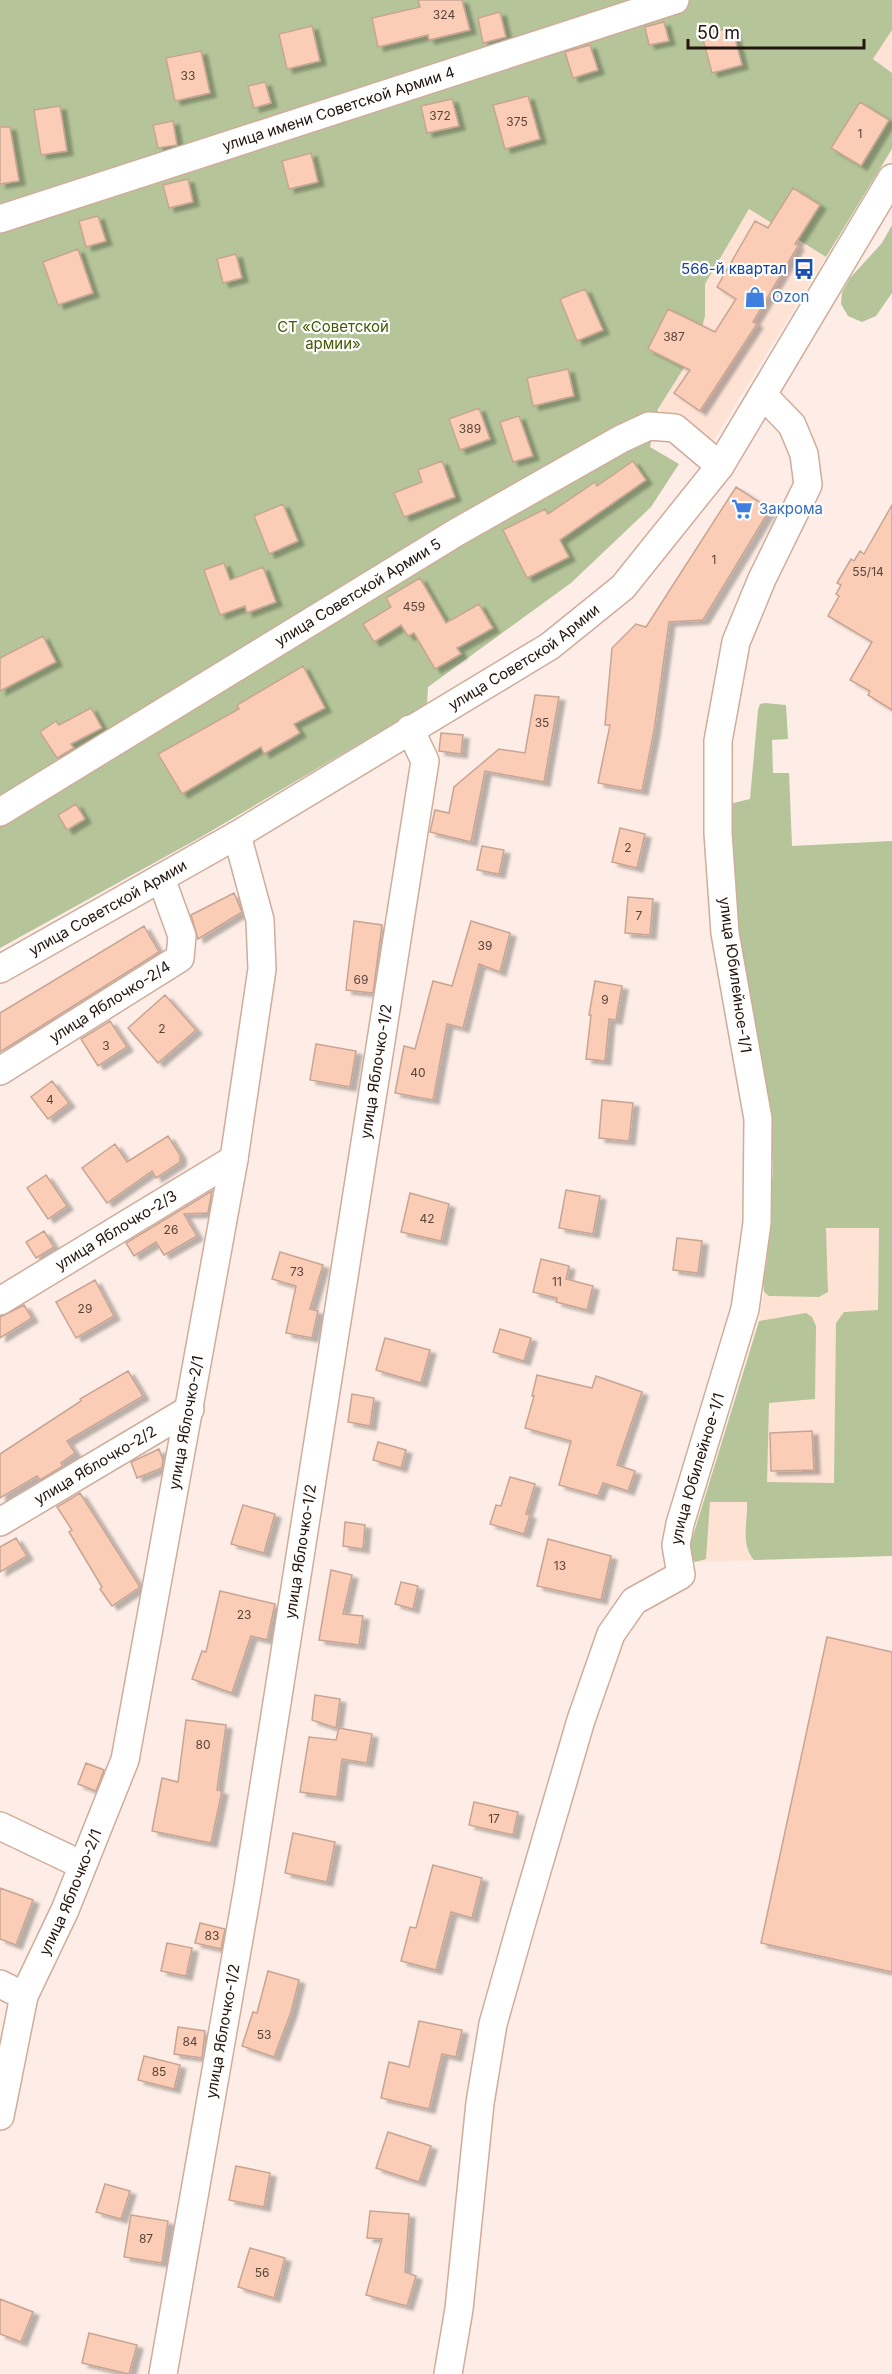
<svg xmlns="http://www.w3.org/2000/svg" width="892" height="2374" viewBox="0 0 892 2374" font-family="Inter,sans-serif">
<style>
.built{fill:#fee3d5}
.green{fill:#b5c599}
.building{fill:#fbcdb6;stroke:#c8a593;stroke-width:1.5;filter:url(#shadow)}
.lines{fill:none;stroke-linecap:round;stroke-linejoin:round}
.minor-casing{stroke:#d0ac9a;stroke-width:30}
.minor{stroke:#fff;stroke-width:27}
.labels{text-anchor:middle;stroke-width:4.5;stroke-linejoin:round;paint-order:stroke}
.number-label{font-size:12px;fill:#594439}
.street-label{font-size:15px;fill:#23160f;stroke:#fefefe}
.transit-label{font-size:15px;fill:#164399;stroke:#fefefe;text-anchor:end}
.shop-label{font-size:15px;fill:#366cbe;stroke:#fefefe;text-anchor:start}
.park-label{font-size:15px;fill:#465903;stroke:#fefefe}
</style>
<defs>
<filter id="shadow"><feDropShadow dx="6" dy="4" stdDeviation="1.5" flood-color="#0004"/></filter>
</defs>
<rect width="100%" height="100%" fill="#fdede6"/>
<path class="built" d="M 892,30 L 892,73 L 873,59 Z
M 749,209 L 826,257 L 710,446 L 658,409 L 696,347 L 705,316 L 705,284 Z
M 826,1227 L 879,1228 L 876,1508 L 863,1557 L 695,1562 L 691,1558 L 759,1321 L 764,1292 L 769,1296 L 819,1297 L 828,1293 Z"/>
<path class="green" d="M 0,0 L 892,0 L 892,30 L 873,59 L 892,73 L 892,149 L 826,257 L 749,209 L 705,284 L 705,316 L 697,347 L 658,409 L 650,447 L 679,464 L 651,507 L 571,583 L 428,687 L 427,704 L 201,837 L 0,948 Z
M 892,225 L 892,293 L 876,316 L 862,322 L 848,316 L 841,304 L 842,292 L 850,278 L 882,243 Z
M 765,703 L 786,705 L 788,739 L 772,740 L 773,773 L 789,773 L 792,846 L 892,841 L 892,1556 L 754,1560 C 740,1544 748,1522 747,1502 L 710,1502 L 706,1559 L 695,1562 L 691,1558 L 689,1549 L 759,1321 L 806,1313 L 812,1317 L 816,1326 L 815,1399 L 769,1403 L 767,1482 L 834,1483 L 836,1323 L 844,1312 L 878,1310 L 879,1228 L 826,1228 L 828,1292 L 819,1297 L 769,1296 L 764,1292 L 763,1283 L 767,1261 L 773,1167 L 769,1110 L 741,982 L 729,804 L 750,799 L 758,710 L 760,704 Z"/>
<path class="building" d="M 418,0 L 462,0 L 470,30 L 429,40 L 428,35 L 378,47 L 372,18 L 420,7 Z
M 500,12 L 506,37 L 483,43 L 478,18 Z
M 664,22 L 669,41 L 649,45 L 645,27 Z
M 312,26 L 320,61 L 287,69 L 279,34 Z
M 732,27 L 742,65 L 712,73 L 702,35 Z
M 590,45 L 598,70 L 573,78 L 565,52 Z
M 201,51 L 210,93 L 175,101 L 166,58 Z
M 265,82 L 271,103 L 254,108 L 248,86 Z
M 528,96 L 540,139 L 505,149 L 493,105 Z
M 452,99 L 459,126 L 427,133 L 421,106 Z
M 860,102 L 889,120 L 861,166 L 831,148 Z
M 60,106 L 67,151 L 41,155 L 34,110 Z
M 173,121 L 177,145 L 158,148 L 153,125 Z
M 0,127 L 10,127 L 19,181 L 0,184 Z
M 311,153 L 318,182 L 289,189 L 282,161 Z
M 188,179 L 193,202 L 169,208 L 163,185 Z
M 793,188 L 820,205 L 795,244 L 798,246 L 753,322 L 757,324 L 700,411 L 674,393 L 690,370 L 648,349 L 668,309 L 715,332 L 736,299 L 717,287 L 755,221 L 768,228 Z
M 98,216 L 106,241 L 86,247 L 79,221 Z
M 78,249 L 93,293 L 58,305 L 43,262 Z
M 236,254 L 242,278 L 223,283 L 217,259 Z
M 585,289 L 603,330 L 577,341 L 560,299 Z
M 568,369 L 574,396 L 533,406 L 527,378 Z
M 479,408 L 490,439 L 460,450 L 449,419 Z
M 519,416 L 533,456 L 513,462 L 500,422 Z
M 442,461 L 455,497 L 404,517 L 394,493 L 422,482 L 418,470 Z
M 633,461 L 646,480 L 560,540 L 569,557 L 527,578 L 503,530 L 545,509 L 548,514 L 595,482 L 597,486 Z
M 736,487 L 770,509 L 703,620 L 669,622 L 654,731 L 642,791 L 598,783 L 610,725 L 605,725 L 612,648 L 636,624 L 646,627 Z
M 283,504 L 298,541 L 269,554 L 254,516 Z
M 892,505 L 892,710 L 868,695 L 870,691 L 850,680 L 872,642 L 828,616 L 839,596 L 836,594 L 841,585 L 837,583 L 851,559 L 854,561 L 860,551 L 864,554 Z
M 224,563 L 230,580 L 263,567 L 276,602 L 247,613 L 245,606 L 220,615 L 204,570 Z
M 420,578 L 446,623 L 479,604 L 493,628 L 457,648 L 461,654 L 435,669 L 414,633 L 408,636 L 401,625 L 374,642 L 363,624 L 391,607 L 386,598 Z
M 43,636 L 56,662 L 0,691 L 0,658 Z
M 303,666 L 325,708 L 294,724 L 300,733 L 264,754 L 261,747 L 182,794 L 158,754 L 239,709 L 237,705 Z
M 535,695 L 559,697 L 544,782 L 485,771 L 471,842 L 430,832 L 435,810 L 449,813 L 454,787 L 499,749 L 525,753 Z
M 91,708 L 102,728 L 71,744 L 74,748 L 57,758 L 40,732 L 56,721 L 59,725 Z
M 441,733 L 463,735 L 461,754 L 439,751 Z
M 76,804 L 85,819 L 67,830 L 58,815 Z
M 620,828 L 645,834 L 637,868 L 612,862 Z
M 482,846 L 504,850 L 499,874 L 477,870 Z
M 234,893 L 242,912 L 198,939 L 191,915 Z
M 628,897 L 653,899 L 650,935 L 625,933 Z
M 354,921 L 382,925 L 373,993 L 346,990 Z
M 471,921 L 510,933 L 500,972 L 479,964 L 463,1028 L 447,1024 L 433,1100 L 395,1093 L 404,1046 L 415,1049 L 433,981 L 452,986 Z
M 144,926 L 159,952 L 0,1052 L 0,1013 Z
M 595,981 L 622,986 L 616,1020 L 609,1019 L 605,1061 L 586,1059 L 591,1015 L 589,1015 Z
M 165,995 L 196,1030 L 158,1063 L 128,1028 Z
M 110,1021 L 127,1047 L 98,1066 L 81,1039 Z
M 316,1044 L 356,1051 L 350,1087 L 310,1080 Z
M 52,1081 L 69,1103 L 48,1119 L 31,1097 Z
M 602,1100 L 633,1103 L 629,1141 L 599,1138 Z
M 168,1136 L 180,1155 L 180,1162 L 156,1178 L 152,1171 L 107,1203 L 82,1168 L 115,1144 L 127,1162 Z
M 46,1175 L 67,1206 L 48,1219 L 27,1188 Z
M 566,1190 L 600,1196 L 593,1234 L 559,1228 Z
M 212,1191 L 208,1213 L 184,1214 L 197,1236 L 164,1255 L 156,1242 L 134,1256 L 126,1243 Z
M 410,1193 L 449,1204 L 441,1241 L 401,1232 Z
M 44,1231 L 54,1247 L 36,1258 L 26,1242 Z
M 677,1238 L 702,1241 L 698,1273 L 673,1270 Z
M 280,1252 L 323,1265 L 310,1309 L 318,1311 L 312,1338 L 286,1333 L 296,1286 L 272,1279 Z
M 541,1259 L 569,1266 L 566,1279 L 593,1286 L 587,1310 L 556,1302 L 557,1298 L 533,1292 Z
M 95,1280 L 114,1316 L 76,1338 L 56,1302 Z
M 24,1305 L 32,1318 L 0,1338 L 0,1317 Z
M 500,1329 L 531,1338 L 524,1361 L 493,1352 Z
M 385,1338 L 430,1350 L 421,1383 L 376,1370 Z
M 128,1371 L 143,1396 L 67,1441 L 75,1453 L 61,1463 L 63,1466 L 40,1480 L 37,1476 L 0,1498 L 0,1454 L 81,1401 L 80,1399 Z
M 537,1375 L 592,1388 L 596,1376 L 642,1392 L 617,1465 L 635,1471 L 628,1491 L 603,1483 L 598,1496 L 559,1485 L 571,1441 L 525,1428 L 534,1396 L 532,1396 Z
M 352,1394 L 374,1398 L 370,1426 L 348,1422 Z
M 812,1431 L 814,1470 L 771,1471 L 770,1433 Z
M 378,1442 L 406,1450 L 401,1468 L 373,1460 Z
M 159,1449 L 163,1460 L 162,1468 L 137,1478 L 131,1462 Z
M 510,1477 L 535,1484 L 526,1514 L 530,1515 L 524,1534 L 490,1524 L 496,1505 L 501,1506 Z
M 80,1493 L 140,1587 L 112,1606 L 100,1589 L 102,1587 L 69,1532 L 72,1530 L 57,1507 Z
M 243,1505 L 275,1514 L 264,1553 L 231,1544 Z
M 345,1522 L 365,1525 L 363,1549 L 343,1546 Z
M 16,1538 L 27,1556 L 0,1572 L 0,1547 Z
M 548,1539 L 611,1556 L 601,1600 L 537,1586 Z
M 331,1570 L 352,1575 L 343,1614 L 363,1616 L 359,1645 L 319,1640 Z
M 401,1582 L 418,1586 L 413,1609 L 395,1604 Z
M 220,1591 L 275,1604 L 267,1640 L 251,1636 L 232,1693 L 192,1679 L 202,1651 L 206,1652 Z
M 827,1637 L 892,1652 L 892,1972 L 761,1943 Z
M 315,1695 L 340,1699 L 336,1728 L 312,1720 Z
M 186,1720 L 226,1725 L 217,1790 L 222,1791 L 211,1843 L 152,1831 L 162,1778 L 178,1782 Z
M 339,1728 L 372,1734 L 367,1763 L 342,1759 L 337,1797 L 300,1792 L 309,1737 L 336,1740 Z
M 86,1763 L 104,1770 L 96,1791 L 78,1784 Z
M 474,1802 L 518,1812 L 513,1835 L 469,1825 Z
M 293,1833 L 335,1842 L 327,1882 L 285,1873 Z
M 433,1865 L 482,1878 L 472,1918 L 451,1912 L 436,1970 L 401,1961 L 410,1927 L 416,1928 Z
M 0,1888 L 33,1900 L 16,1945 L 0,1939 Z
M 200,1923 L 225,1929 L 221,1949 L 195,1943 Z
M 167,1943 L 192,1948 L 186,1976 L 161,1971 Z
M 268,1971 L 299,1980 L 291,2012 L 274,2057 L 242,2046 L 253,2012 L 257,2013 Z
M 419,2021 L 462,2030 L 456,2057 L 442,2054 L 429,2109 L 381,2098 L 389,2062 L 409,2067 Z
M 178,2027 L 205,2031 L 202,2058 L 174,2054 Z
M 144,2056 L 180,2065 L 174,2089 L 138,2080 Z
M 388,2132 L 431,2146 L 419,2182 L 376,2168 Z
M 236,2166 L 270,2173 L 264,2207 L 229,2200 Z
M 105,2184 L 130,2191 L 121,2219 L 96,2212 Z
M 370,2211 L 409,2214 L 405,2272 L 416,2276 L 407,2306 L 366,2295 L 382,2239 L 367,2238 Z
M 131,2215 L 168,2221 L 162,2263 L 124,2257 Z
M 250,2248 L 285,2258 L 274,2298 L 238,2287 Z
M 0,2299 L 33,2312 L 21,2342 L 0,2334 Z
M 89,2333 L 137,2345 L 129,2374 L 82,2363 Z"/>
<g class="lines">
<defs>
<g id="minor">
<path id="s1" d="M 0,219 L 675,0"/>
<path id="s2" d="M 0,812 L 457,532 L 621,439 L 649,426 L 675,428 L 720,466"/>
<path id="s3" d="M 0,969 L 237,835 L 550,646 L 623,587 L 720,466 L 892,178"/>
<path id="s4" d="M 0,1071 L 180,958 L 182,936 L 161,878"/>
<path id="s5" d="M 0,1301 L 234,1159"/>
<path id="s6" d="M 0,1522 L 190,1409"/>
<path d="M 0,1826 L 82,1865"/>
<path d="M 0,1984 L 24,1996"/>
<path id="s7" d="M 0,2116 L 24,1996 L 65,1910 L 125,1760 L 234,1159 L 262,969 L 260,920 L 237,835"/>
<path id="s8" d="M 163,2374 L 248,1887 L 425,761 L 410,729"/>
<path id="s9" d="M 448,2374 L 459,2309 L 480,2103 L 493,2024 L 521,1925 L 581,1720 L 611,1634 L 634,1601 L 681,1575 L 676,1545 L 680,1524 L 745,1309 L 757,1223 L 758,1119 L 725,933 L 718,833 L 718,741 L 736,642 L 762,579 L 808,485 L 804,454 L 792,425 L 763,395"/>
</g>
</defs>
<use href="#minor" class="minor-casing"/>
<use href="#minor" class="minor"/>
</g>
<defs>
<symbol id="bus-bare" viewBox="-9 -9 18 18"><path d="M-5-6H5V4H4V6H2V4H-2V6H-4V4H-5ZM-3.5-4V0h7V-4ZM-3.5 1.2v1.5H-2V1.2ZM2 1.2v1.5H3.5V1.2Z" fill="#1a4fb4" stroke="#fefefe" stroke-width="2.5" paint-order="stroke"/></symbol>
<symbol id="shop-bare" viewBox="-9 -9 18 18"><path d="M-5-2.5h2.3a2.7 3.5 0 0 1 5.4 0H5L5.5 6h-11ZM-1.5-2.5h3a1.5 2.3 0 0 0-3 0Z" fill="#3f7fe0" stroke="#fefefe" stroke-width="2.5" paint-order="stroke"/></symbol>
<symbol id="supermarket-bare" viewBox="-9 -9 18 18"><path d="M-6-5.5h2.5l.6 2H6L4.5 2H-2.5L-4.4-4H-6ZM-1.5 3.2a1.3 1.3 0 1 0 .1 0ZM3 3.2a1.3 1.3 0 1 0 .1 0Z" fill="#3f7fe0" stroke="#fefefe" stroke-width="2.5" paint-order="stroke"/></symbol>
</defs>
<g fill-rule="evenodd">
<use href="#bus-bare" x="789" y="254" width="30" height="30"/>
<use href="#shop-bare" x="740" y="282" width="30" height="30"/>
<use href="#supermarket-bare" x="727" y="494" width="30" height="30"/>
</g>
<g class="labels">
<g class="number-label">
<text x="444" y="19">324</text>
<text x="188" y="80">33</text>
<text x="440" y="120">372</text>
<text x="517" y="126">375</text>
<text x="860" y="138">1</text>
<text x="674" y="341">387</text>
<text x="470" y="433">389</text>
<text x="714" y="564">1</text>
<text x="868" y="576">55/14</text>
<text x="414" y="611">459</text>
<text x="542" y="727">35</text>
<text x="628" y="852">2</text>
<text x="639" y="920">7</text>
<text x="485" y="950">39</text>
<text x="361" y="984">69</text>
<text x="605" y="1004">9</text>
<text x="162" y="1033">2</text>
<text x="106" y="1050">3</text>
<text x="418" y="1077">40</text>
<text x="50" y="1104">4</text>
<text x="427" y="1223">42</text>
<text x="171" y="1234">26</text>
<text x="297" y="1276">73</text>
<text x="557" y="1286">11</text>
<text x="85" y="1313">29</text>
<text x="560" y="1570">13</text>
<text x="244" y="1619">23</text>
<text x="203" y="1749">80</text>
<text x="494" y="1823">17</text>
<text x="212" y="1940">83</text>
<text x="264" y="2039">53</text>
<text x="190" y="2046">84</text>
<text x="159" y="2076">85</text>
<text x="146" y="2243">87</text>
<text x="262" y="2277">56</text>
</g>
<g class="street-label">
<text dy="5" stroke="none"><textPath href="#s1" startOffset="356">улица имени Советской Армии 4</textPath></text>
<text dy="5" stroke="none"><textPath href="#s2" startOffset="420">улица Советской Армии 5</textPath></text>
<text dy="5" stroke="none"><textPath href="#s3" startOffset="610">улица Советской Армии</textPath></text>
<text dy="5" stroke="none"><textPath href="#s3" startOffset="124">улица Советской Армии</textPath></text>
<text transform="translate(735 975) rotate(82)" y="5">улица Юбилейное-1/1</text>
<text dy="5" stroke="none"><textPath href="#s4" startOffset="130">улица Яблочко-2/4</textPath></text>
<text dy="5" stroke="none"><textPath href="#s8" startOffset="1320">улица Яблочко-1/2</textPath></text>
<text dy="5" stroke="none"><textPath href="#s5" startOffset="136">улица Яблочко-2/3</textPath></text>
<text dy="5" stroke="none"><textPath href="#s7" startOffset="722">улица Яблочко-2/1</textPath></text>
<text dy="5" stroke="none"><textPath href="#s6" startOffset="111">улица Яблочко-2/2</textPath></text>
<text dy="5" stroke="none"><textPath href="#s9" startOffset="964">улица Юбилейное-1/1</textPath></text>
<text dy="5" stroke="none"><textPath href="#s8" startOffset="834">улица Яблочко-1/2</textPath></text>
<text dy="5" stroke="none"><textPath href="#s7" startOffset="236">улица Яблочко-2/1</textPath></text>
<text dy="5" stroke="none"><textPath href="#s8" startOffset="348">улица Яблочко-1/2</textPath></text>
</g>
<g class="transit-label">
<text x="787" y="274">566-й квартал</text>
</g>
<g class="shop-label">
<text x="772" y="302">Ozon</text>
<text x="759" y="514">Закрома</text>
</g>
<g class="park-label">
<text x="333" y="332">СТ «Советской<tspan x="333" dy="17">армии»</tspan></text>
</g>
</g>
<path d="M688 39v9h176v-9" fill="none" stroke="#23160f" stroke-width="3"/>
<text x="697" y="39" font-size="18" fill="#23160f" stroke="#fefefe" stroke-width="4.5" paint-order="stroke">50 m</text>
</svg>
